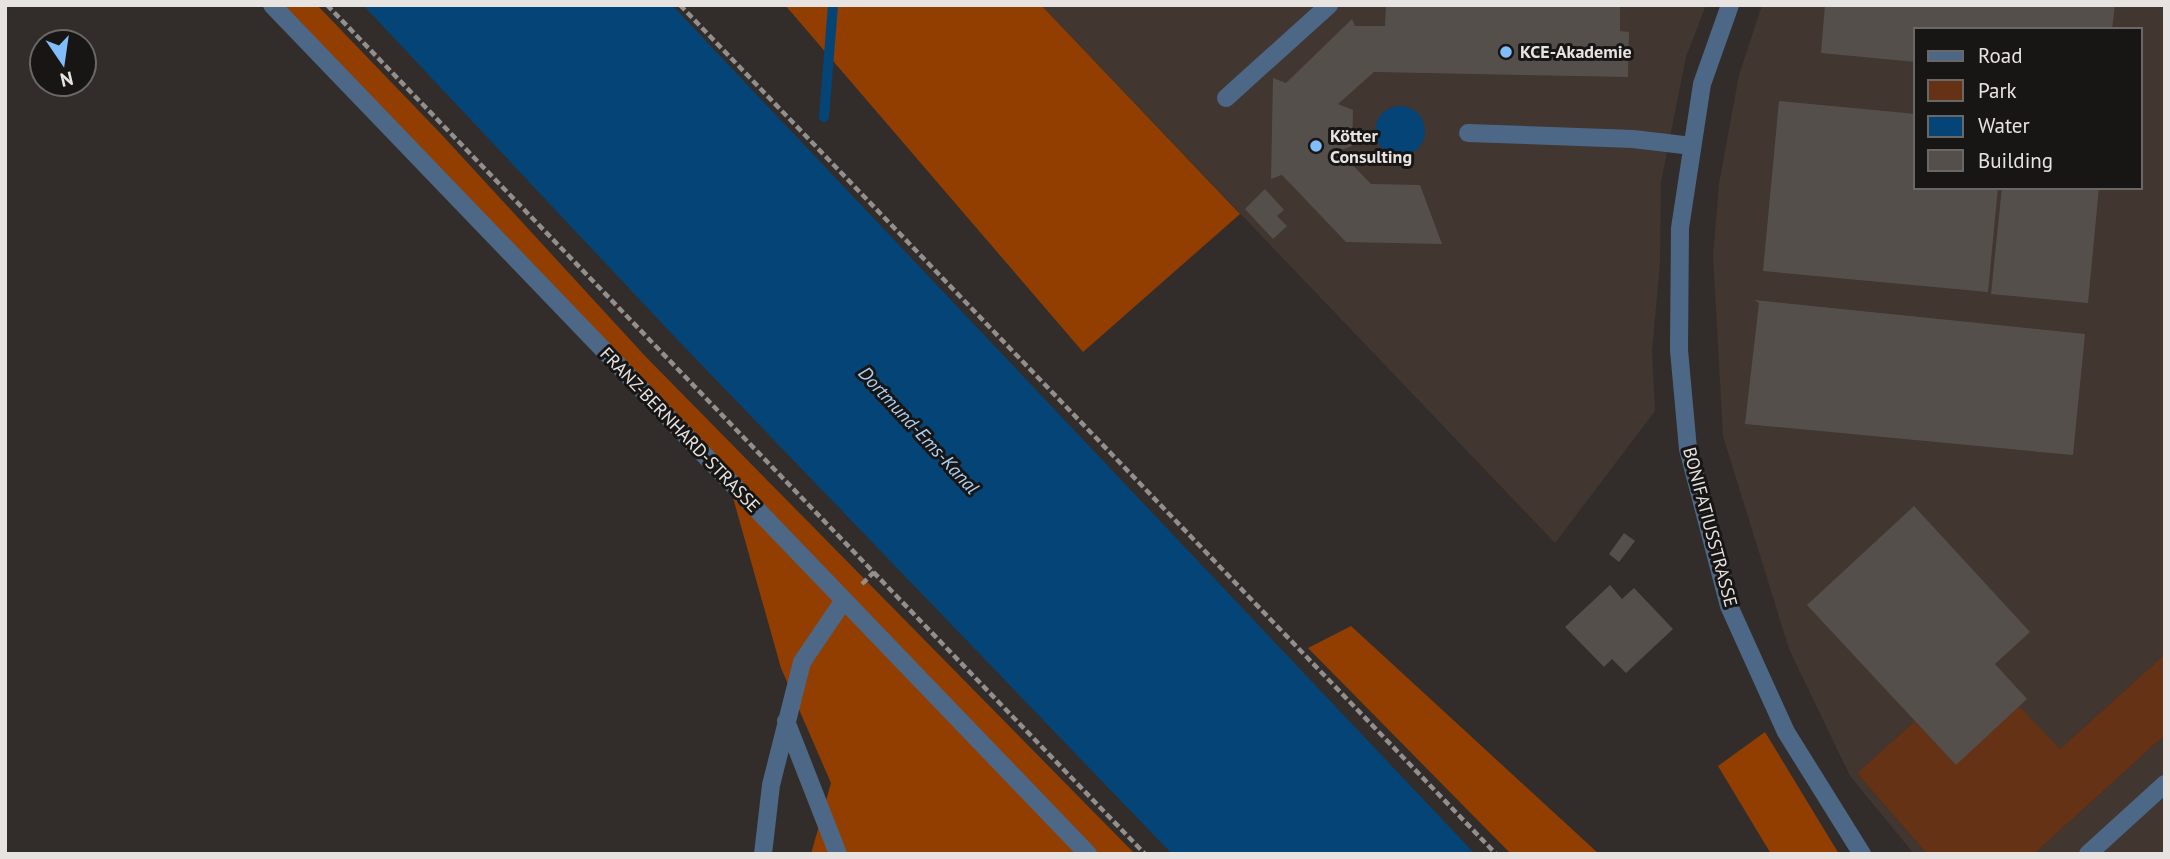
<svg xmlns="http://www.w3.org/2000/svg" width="2170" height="859" viewBox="0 0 2170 859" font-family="'PT Sans',sans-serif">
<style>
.built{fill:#413630;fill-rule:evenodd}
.green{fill:#653215}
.forest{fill:#923e00}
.water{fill:#044477}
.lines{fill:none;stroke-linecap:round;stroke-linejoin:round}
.stream{stroke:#044477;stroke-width:10}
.building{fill:#554f4c}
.path{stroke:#938f8d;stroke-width:4.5;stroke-dasharray:7 3.5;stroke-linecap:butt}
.service{stroke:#4c6886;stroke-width:18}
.minor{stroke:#4c6886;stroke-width:18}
.tertiary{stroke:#4c6886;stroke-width:18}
.poi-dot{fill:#80bdfa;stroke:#181615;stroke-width:2.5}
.labels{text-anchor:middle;stroke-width:6;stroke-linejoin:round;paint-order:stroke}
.poi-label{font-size:18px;font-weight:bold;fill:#e6e3e1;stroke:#181615;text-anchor:start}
.street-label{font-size:18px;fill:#e6e3e1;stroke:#181615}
.water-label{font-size:19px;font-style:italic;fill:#acd0f4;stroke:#181615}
</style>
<rect width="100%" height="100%" fill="#322d2b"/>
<path class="built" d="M 1041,5 L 1706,5 L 1686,57 L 1661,182 L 1660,263 L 1652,351 L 1655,411 L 1555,543 Z
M 1762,5 L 2165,5 L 2165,654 L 2059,750 L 1956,765 L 1914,722 L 1857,773 L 1927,854 L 1914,854 L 1850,776 L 1789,649 L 1723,436 L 1713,255 L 1719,184 L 1739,75 ZM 1916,30 L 2140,30 L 2140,187 L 1916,187 Z
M 2165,735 L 2165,854 L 2034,854 Z"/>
<path class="green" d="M 2165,654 L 2165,735 L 2034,854 L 1927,854 L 1857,773 L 1915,721 L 1956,765 L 2019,706 L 2060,749 Z"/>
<path class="forest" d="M 272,5 L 317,5 L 442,135 L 646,357 L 1135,854 L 811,854 L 831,783 L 781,668 L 728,480 Z
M 785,5 L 1041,5 L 1240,214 L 1083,352 Z
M 1351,626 L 1599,854 L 1511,854 L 1308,648 Z
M 1765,732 L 1839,854 L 1771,854 L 1718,766 Z"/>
<path class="water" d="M 363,5 L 672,5 L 1475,854 L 1172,854 L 671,333 Z
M1375 131a25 25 0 1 1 50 0a25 25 0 1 1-50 0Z"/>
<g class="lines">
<path class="stream" d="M 824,117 L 833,5"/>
</g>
<path class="building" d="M 1386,5 L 1620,5 L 1620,31 L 1629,32 L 1628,77 L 1374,72 L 1338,104 L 1353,110 L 1352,146 L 1339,151 L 1371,184 L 1420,185 L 1442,244 L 1346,242 L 1282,175 L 1271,179 L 1273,78 L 1286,83 L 1352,19 L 1355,26 L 1385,26 Z
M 1825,5 L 2115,5 L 2112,30 L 1916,30 L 1916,62 L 1821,53 Z
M 1779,101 L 1916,114 L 1916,187 L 1998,187 L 1988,292 L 1763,271 Z
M 2002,187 L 2099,187 L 2088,303 L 1991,294 Z
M 1265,189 L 1284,210 L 1277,216 L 1287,226 L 1273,239 L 1245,209 Z
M 1754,300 L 2085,334 L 2073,455 L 1745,424 L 1759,303 Z
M 1914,506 L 2030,632 L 1995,664 L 2027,699 L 1956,765 L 1807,605 Z
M 1624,533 L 1635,541 L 1619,562 L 1609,554 Z
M 1610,585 L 1622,599 L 1634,588 L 1673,629 L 1626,673 L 1612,659 L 1604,667 L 1565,627 Z"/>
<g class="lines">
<path class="path" d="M 327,5 L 1145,854
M 680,5 L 1496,854
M 862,584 L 874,572"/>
<path class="service" d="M 1226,98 L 1329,5
M 1468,133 L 1633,139 L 1692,146
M 786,721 L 838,854
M 763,854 L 771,785 L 802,662 L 844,600"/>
<path class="minor" d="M 1730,5 L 1702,84 L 1680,228 L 1679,350 L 1688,449 L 1729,606 L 1786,732 L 1862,854
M 2088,854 L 2165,784"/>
<path class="tertiary" d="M 272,5 L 1088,854"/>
</g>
<g class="poi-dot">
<circle cx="1506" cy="52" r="7"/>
<circle cx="1316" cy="146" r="7"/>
</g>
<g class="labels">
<g class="poi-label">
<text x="1520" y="58">KCE-Akademie</text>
<text x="1330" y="142">Kötter<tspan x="1330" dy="21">Consulting</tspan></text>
</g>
<g class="street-label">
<text transform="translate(680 430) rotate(46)" y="6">FRANZ-BERNHARD-STRASSE</text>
<text transform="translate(1710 527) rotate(75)" y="6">BONIFATIUSSTRASSE</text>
</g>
<g class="water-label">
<text transform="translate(919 430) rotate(47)" y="7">Dortmund-Ems-Kanal</text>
</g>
</g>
<rect width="2170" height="859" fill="none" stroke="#e6e3e1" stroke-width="14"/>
<rect x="1914" y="28" width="228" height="161" fill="#181615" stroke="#6a6867" stroke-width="2"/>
<rect x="1928" y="51" width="35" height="10" fill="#4c6886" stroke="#6a6867" stroke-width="2"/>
<text x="1978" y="63" font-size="21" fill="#e6e3e1">Road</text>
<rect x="1928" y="80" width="35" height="21" fill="#653215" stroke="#6a6867" stroke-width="2"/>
<text x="1978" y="98" font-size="21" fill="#e6e3e1">Park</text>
<rect x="1928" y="116" width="35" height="21" fill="#044477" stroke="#6a6867" stroke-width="2"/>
<text x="1978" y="133" font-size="21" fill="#e6e3e1">Water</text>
<rect x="1928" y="150" width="35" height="21" fill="#554f4c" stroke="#6a6867" stroke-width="2"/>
<text x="1978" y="168" font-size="21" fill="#e6e3e1">Building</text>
<g transform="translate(63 63) rotate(167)"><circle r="33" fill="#181615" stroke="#6a6867" stroke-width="2"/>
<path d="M0-5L12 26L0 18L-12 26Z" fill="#80bdfa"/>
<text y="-10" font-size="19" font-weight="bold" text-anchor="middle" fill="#e6e3e1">N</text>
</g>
</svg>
